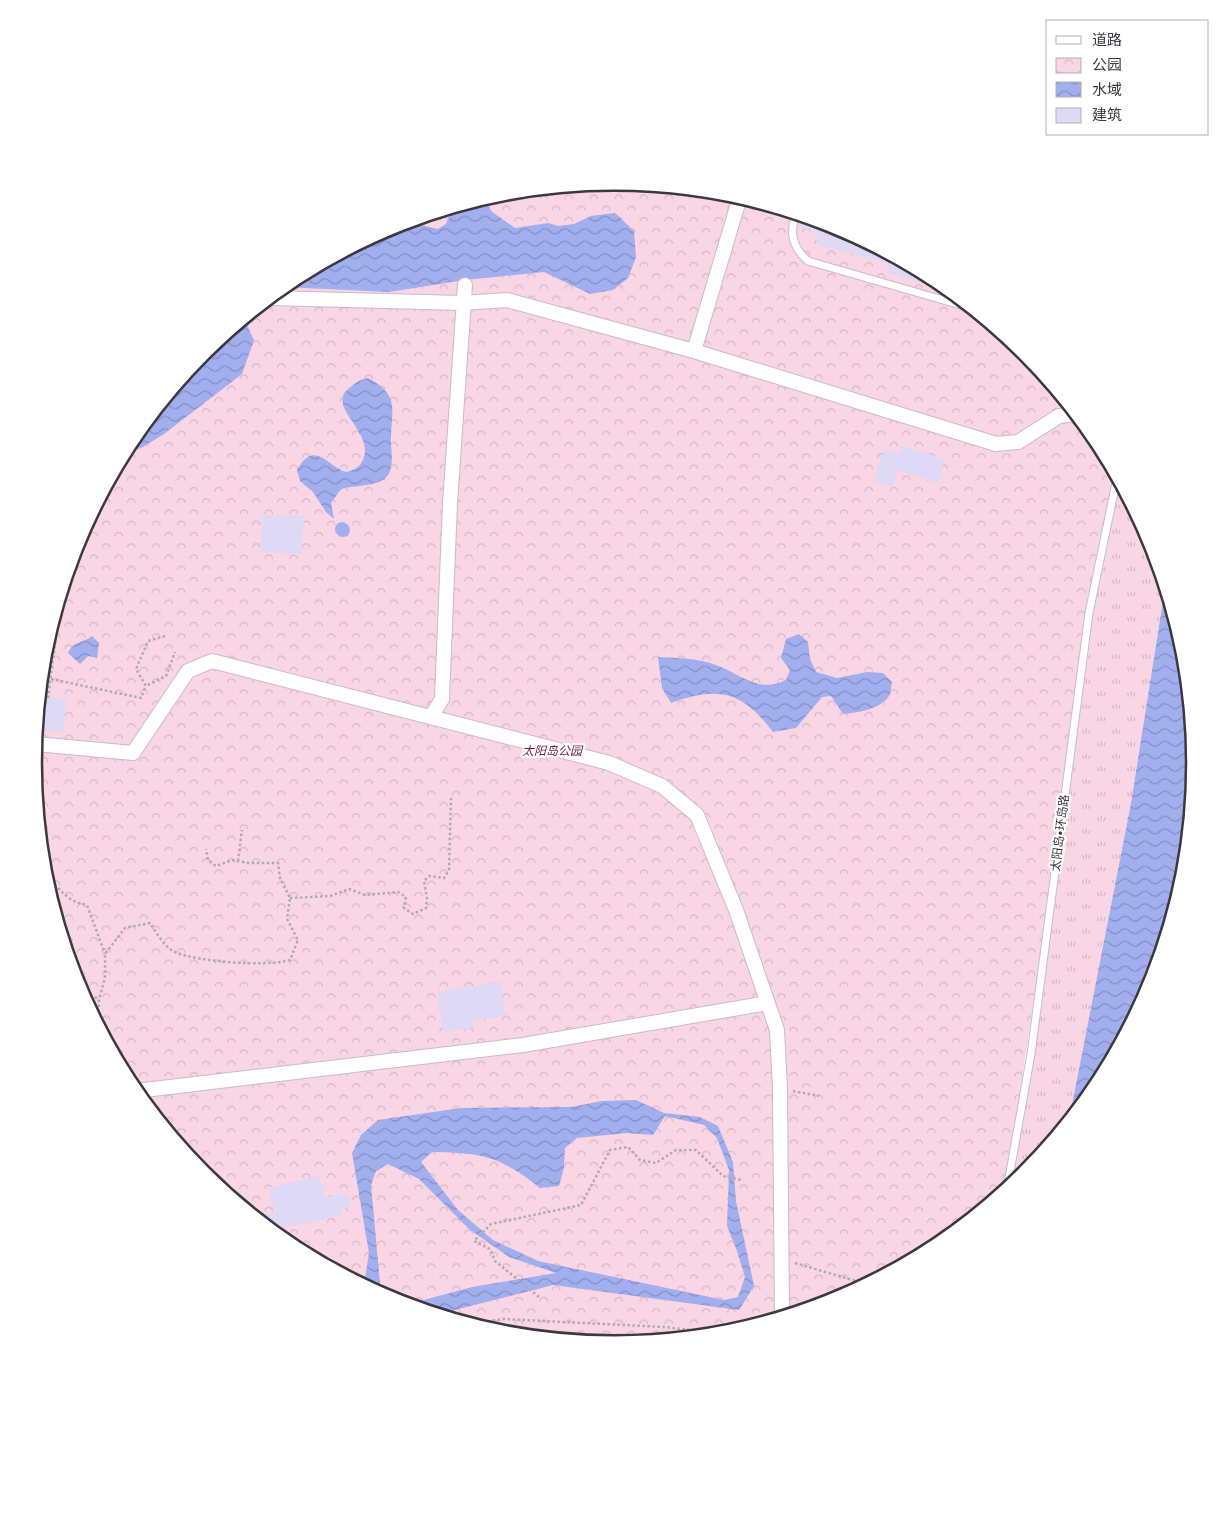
<svg xmlns="http://www.w3.org/2000/svg" width="1229" height="1526" viewBox="0 0 1229 1526" font-family="'PT Serif','Noto Sans SC',serif">
<style>
.grass{fill:url(#grass-tufts)}
.park{fill:url(#park-crowns)}
.water{fill:url(#water-waves);fill-rule:evenodd}
.lines{fill:none;stroke-linecap:round;stroke-linejoin:round}
.canal{stroke:#a1afee;stroke-width:14}
.building{fill:#dedaf5}
.lane-casing{stroke:#c7bbce;stroke-width:9}
.street-casing{stroke:#c7bbce;stroke-width:16}
.path{stroke:#aeabb1;stroke-width:2.5;stroke-dasharray:2.5 2.5;stroke-linecap:butt}
.lane{stroke:#fff;stroke-width:7}
.street{stroke:#fff;stroke-width:14}
.labels{text-anchor:middle;stroke-width:4.5;stroke-linejoin:round;paint-order:stroke}
.park-label{font-size:12px;font-style:italic;fill:#6e1d4a;stroke:#fff}
.street-label{font-size:12px;fill:#3d3840;stroke:#fff}
.rim{fill:none;stroke:#3d3840;stroke-width:2.5}
</style>
<defs>
<pattern id="grass-tufts" width="24" height="20" patternUnits="userSpaceOnUse" patternTransform="scale(1.25)"><rect width="24" height="20" fill="#fad5e4"/><path d="M3 7l-1-3M5 7V3M7 7l1-3M15 17l-1-3M17 17v-4M19 17l1-3" fill="none" stroke="#d7b8c5"/></pattern>
<pattern id="park-crowns" width="20" height="18" patternUnits="userSpaceOnUse" patternTransform="scale(1.25)"><rect width="20" height="18" fill="#fad5e4"/><path d="M2 6a3 3 0 1 1 6 0M12 15a3 3 0 1 1 6 0" fill="none" stroke="#d7b8c5"/></pattern>
<pattern id="water-waves" width="16" height="10" patternUnits="userSpaceOnUse" patternTransform="scale(1.25)"><rect width="16" height="10" fill="#a1afee"/><path d="M0 5q4-4 8 0t8 0" fill="none" stroke="#848fc2"/></pattern>
</defs>
<rect width="100%" height="100%" fill="#fbf9fd"/>
<path class="grass" d="M 1117,478 L 1151,541 L 1165,588 L 1131,803 L 1069,1120 L 1025,1174 L 1007,1189 L 1031,1054 L 1089,613 Z"/>
<path class="park" d="M 615,182 L 728,193 L 837,227 L 937,280 L 1025,353 L 1098,441 L 1117,478 L 1089,613 L 1064,802 L 1005,1190 L 937,1246 L 836,1300 L 728,1333 L 614,1344 L 501,1333 L 392,1299 L 292,1246 L 204,1173 L 131,1085 L 78,985 L 45,876 L 34,763 L 45,649 L 78,540 L 132,440 L 204,352 L 292,280 L 393,226 L 501,193 Z"/>
<path class="water" d="M 486,198 L 491,211 L 515,228 L 548,223 L 558,226 L 574,224 L 591,216 L 615,213 L 634,231 L 636,257 L 628,278 L 613,290 L 590,294 L 544,272 L 465,280 L 389,292 L 283,287 L 292,280 L 393,226 L 408,222 L 438,229 L 446,224 L 453,208 Z
M 244,319 L 254,340 L 242,374 L 164,434 L 143,447 L 124,455 L 132,440 L 204,352 Z
M 368,378 C 399,395 392,407 391,436 C 390,448 395,464 388,475 C 380,487 354,485 341,489 L 331,503 L 334,519 L 326,512 L 313,492 L 300,481 L 297,470 C 315,437 329,469 347,472 C 356,469 361,466 364,457 C 372,430 327,407 348,389 C 355,383 359,380 368,378 Z
M 1165,588 L 1184,650 L 1195,763 L 1184,877 L 1151,986 L 1097,1086 L 1069,1120 L 1131,803 Z
M 799,634 L 808,642 L 810,659 L 816,672 L 837,678 L 867,672 L 883,673 L 892,682 C 891,686 891,691 890,694 C 883,709 857,713 843,714 L 831,696 L 822,697 L 796,728 L 773,732 C 742,691 719,686 671,703 L 662,688 L 658,657 C 676,658 699,658 716,665 C 741,674 758,694 786,680 L 790,670 L 781,658 L 786,639 Z
M 92,636 L 99,643 L 97,658 L 88,656 L 80,664 L 68,653 C 74,640 82,644 92,636 Z
M 636,1100 L 664,1113 L 700,1117 L 718,1126 L 733,1162 L 736,1201 L 754,1286 L 739,1310 L 553,1285 L 439,1314 L 409,1304 L 472,1287 L 556,1273 L 509,1257 L 469,1229 L 419,1179 L 388,1164 L 376,1171 L 371,1185 L 380,1283 L 378,1292 L 364,1284 L 369,1253 L 352,1153 L 361,1135 L 378,1120 L 461,1108 L 571,1107 L 602,1101 ZM 665,1116 L 704,1125 L 717,1138 L 729,1170 L 727,1226 L 737,1251 L 745,1277 L 738,1297 L 724,1300 L 538,1261 L 493,1240 L 458,1210 L 421,1162 L 432,1152 C 484,1153 499,1156 540,1188 L 559,1186 L 564,1168 L 565,1148 L 577,1138 L 627,1133 L 653,1135 Z"/>
<g class="lines">
<path class="canal" d="M 342,529 L 343,530"/>
</g>
<path class="building" d="M 800,215 L 837,227 L 937,280 L 943,285 L 942,288 L 887,273 L 889,264 L 816,244 L 819,233 L 798,227 Z
M 901,445 L 945,459 L 938,483 L 897,470 L 892,487 L 874,481 L 884,449 L 899,454 Z
M 262,515 L 304,516 L 301,555 L 260,551 Z
M 40,697 L 66,699 L 63,732 L 37,730 Z
M 501,981 L 505,1016 L 472,1020 L 474,1028 L 443,1032 L 437,992 Z
M 319,1176 L 326,1197 L 348,1194 L 351,1206 L 341,1210 L 343,1215 L 273,1230 L 257,1217 L 275,1212 L 268,1188 Z"/>
<g class="lines">
<defs>
<path id="lane" d="M 795,214 C 790,234 792,247 808,261 L 971,308
M 1007,1189 L 1031,1054 L 1089,613 L 1117,478"/>
<path id="street" d="M 270,298 L 462,303 L 507,300 L 694,351 L 740,197
M 694,351 L 996,444 L 1018,442 L 1059,416 L 1076,414
M 431,717 L 442,699 L 450,503 L 465,285
M 36,744 L 133,753 L 188,671 L 212,661 L 609,763 L 662,786 L 697,815 L 736,910 L 777,1030 L 780,1089 L 782,1316
M 136,1091 L 523,1045 L 768,1003"/>
</defs>
<use href="#lane" class="lane-casing"/>
<use href="#street" class="street-casing"/>
<path class="path" d="M 165,636 L 148,641 L 136,669 L 146,686 L 166,676 L 175,652
M 51,679 L 141,698 L 146,686
M 48,698 L 56,636 L 49,635
M 37,794 L 40,791
M 238,861 L 242,830
M 46,879 C 64,890 65,901 87,905 L 105,954
M 290,898 L 330,896 L 349,889 L 365,895 L 398,892 L 406,897 L 404,908 L 413,914 L 426,908 L 427,899 L 424,881 L 429,876 L 444,878 L 449,870 L 451,797
M 81,991 L 99,999
M 98,1022 L 99,999 L 105,978 L 105,954 L 125,928 L 150,923 C 157,933 164,947 175,952 C 198,962 266,967 290,960 L 298,940 L 287,919 L 290,898 L 280,878 L 278,863 L 248,863 L 232,860 L 216,866 L 208,860 L 206,849
M 793,1091 L 819,1096
M 795,1263 L 866,1284
M 539,1297 L 495,1261 L 490,1249 L 474,1241 L 491,1224 L 581,1205 L 610,1150 L 628,1147 L 640,1160 L 656,1163 L 676,1150 L 696,1150 L 723,1176 L 741,1180
M 473,1324 L 503,1319 L 664,1327 L 721,1333"/>
<use href="#lane" class="lane"/>
<use href="#street" class="street"/>
</g>
<g class="labels">
<g class="park-label">
<text x="552" y="755">太阳岛公园</text>
</g>
<g class="street-label">
<text transform="translate(1060 833) rotate(-83)" y="4">太阳岛•环岛路</text>
</g>
</g>
<path d="M0 0H1229V1526H0ZM42 763a572 572 0 1 1 1144 0a572 572 0 1 1-1144 0Z" fill="#fff" fill-rule="evenodd"/>
<path class="rim" d="M42 763a572 572 0 1 1 1144 0a572 572 0 1 1-1144 0Z"/>
<rect x="1046" y="20" width="162" height="115" fill="#ffffff" stroke="#b1afb3"/>
<rect x="1056" y="36" width="25" height="8" fill="#ffffff" stroke="#b1afb3"/>
<text x="1092" y="45" font-size="15" fill="#3d3840">道路</text>
<rect x="1056" y="58" width="25" height="15" fill="url(#park-crowns)" stroke="#b1afb3"/>
<text x="1092" y="70" font-size="15" fill="#3d3840">公园</text>
<rect x="1056" y="82" width="25" height="15" fill="url(#water-waves)" stroke="#b1afb3"/>
<text x="1092" y="95" font-size="15" fill="#3d3840">水域</text>
<rect x="1056" y="108" width="25" height="15" fill="#dedaf5" stroke="#b1afb3"/>
<text x="1092" y="120" font-size="15" fill="#3d3840">建筑</text>
</svg>
